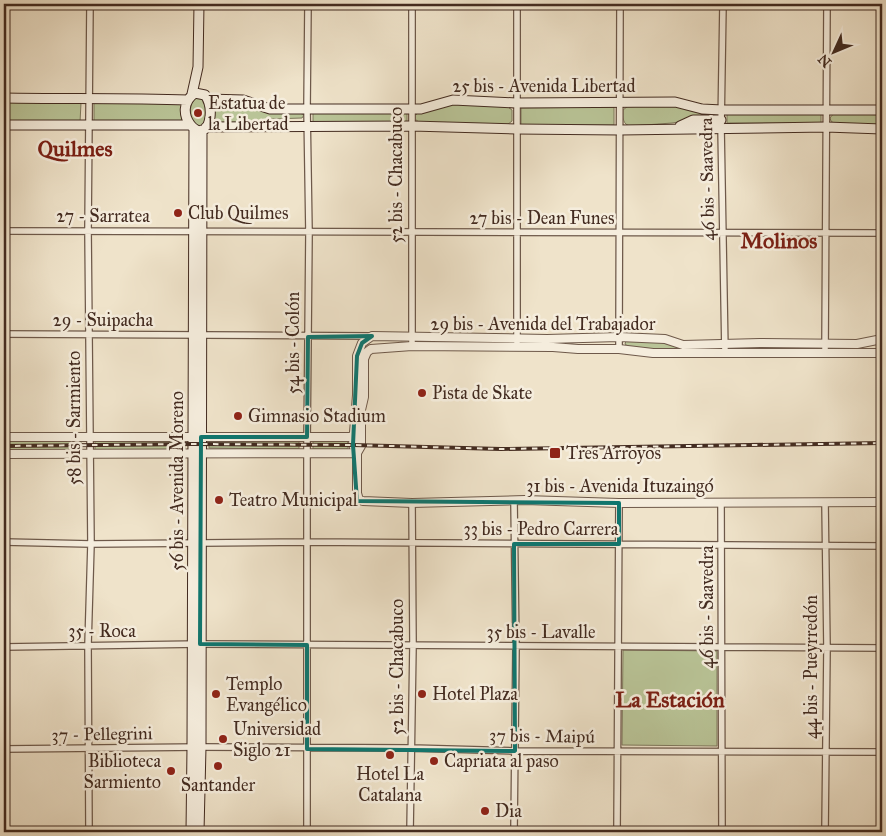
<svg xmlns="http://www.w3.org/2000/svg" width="886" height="836" viewBox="0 0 886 836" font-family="'IM FELL Great Primer',serif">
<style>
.green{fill:#b9c497;stroke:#7e785c}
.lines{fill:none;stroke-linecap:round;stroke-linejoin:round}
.minor-casing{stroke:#6e594a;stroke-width:8}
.tertiary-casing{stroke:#6e594a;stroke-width:10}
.secondary-casing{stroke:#432b20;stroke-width:11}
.minor{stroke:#f5eddd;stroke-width:5.5}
.tertiary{stroke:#f5eddd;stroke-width:8}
.secondary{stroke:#f5eddd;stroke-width:9}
.rail-casing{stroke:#432b20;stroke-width:4}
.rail{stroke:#f5eddd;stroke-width:2;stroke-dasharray:5.5;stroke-linecap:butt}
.marked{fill:none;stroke:#0f766e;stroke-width:4;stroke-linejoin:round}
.poi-dot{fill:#8f2418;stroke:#f5eddd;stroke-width:2}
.labels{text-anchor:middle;stroke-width:5;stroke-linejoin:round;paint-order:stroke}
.street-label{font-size:18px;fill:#432b20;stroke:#f5eddd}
.poi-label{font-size:18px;fill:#432b20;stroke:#f5eddd;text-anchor:start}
.district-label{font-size:22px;font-weight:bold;fill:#7a1f14;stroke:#f5eddd}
</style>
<rect width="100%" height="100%" fill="#efe3ca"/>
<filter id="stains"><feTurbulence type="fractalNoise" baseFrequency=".004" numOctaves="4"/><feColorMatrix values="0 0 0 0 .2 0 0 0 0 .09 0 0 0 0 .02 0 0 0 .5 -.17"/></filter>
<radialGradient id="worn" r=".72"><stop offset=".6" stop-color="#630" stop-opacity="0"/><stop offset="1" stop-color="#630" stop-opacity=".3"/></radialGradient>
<path class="green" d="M 197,96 L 203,99 L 206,110 L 205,123 L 200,128 L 192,124 C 190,111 188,107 197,96 Z
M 4,102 L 81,103 L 80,122 L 4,121 Z
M 94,103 L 183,103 L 183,122 L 94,122 Z
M 216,103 L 241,104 L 263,111 L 300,113 L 304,115 L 302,118 L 272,119 L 258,123 L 219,124 L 213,121 L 213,106 Z
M 450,104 L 508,107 L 512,110 L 512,121 L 507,125 L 420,123 L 415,119 L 415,116 L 419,112 Z
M 673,105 L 714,113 L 718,116 L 672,123 L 631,126 C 622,125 623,117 623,110 L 628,106 Z
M 614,107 L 614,125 L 521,125 L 521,108 Z
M 313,112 L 407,113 L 407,122 L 313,122 Z
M 727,113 L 821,114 L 821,123 L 727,123 Z
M 834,113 L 882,115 L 882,125 L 835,124 L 831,121 L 830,118 Z
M 626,341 L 656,341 L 682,348 L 719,348 L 719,349 L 669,350 L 629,347 L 625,344 Z
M 209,439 L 299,439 L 299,449 L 209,448 Z
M 95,440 L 185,440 L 185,450 L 95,450 Z
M 313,440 L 347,441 L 349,446 L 346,450 L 313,449 Z
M 4,441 L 81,441 L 81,450 L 4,450 Z
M 623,650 L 717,651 L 717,746 L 622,745 Z"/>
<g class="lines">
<defs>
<path id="minor" d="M 412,4 L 412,346
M 517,4 L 517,342
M 723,4 L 721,127 L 725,353
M 4,231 L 882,233
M 4,334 L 371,336
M 619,349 L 620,4
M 825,353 L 827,4
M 514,501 L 516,647 L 514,832
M 721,502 L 722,832
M 4,542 L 91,544 L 307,542 L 882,546
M 4,647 L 200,644 L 882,648
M 4,749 L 201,747 L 411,748 L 515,751 L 882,752
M 89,832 L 88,645 L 91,544 L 88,230 L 90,4
M 307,832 L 307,445 L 309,233 L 307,109 L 308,4
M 410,832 L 413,645 L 412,503
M 617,832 L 619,503
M 825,832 L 827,648 L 825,502"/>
<path id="tertiary" d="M 882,339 L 857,344 L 760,343 L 683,345 L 665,339 L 619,337 L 547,339 L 372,336 L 362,343 L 357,356 L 357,395 L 353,445 L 357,453 L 357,493 L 359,500 L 363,501 L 412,503 L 525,500 L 619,503 L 882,502
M 4,437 L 349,437 L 356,435
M 357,453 L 361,446 L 361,410 L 364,397 L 364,359 L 367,352 L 371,349 L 412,346 L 553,347 L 578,349 L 619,349 L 653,353 L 882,353
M 4,454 L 357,453"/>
<path id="secondary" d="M 195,93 L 205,95 C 210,102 211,109 210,117 C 205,152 168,111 195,93 Z
M 192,94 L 198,67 L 199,4
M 4,98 C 65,99 127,98 188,100
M 208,99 L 243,100 L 270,109 L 421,109 L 453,100 L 516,103 L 675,102 L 702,109 L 722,110 L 882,110
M 4,125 L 190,125
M 680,126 L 693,120 L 721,120
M 206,127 L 412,126 L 516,129 L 620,130 L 826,127 L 882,129
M 191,832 L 192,747 L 194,129
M 199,832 L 201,747 L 202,130"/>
</defs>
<use href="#minor" class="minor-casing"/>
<use href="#tertiary" class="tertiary-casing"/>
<use href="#secondary" class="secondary-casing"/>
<use href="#minor" class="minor"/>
<use href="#tertiary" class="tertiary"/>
<use href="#secondary" class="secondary"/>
<defs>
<path id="rail" d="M 4,446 L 193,444 L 353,445 L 501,449 L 882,443"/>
</defs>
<use href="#rail" class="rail-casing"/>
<use href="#rail" class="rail"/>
</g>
<path class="marked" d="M 372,336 L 362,343 L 357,356 L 353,445 L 357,501 L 619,503 L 619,544 L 514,544 L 515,751 L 307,749 L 307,645 L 200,644 L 201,437 L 307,437 L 308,337 Z"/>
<g class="poi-dot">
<circle cx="198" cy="113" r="5"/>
<circle cx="178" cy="213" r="5"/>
<circle cx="422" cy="393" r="5"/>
<circle cx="238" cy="416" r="5"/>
<rect x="549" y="447" width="12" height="12" rx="2.5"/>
<circle cx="219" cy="500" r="5"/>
<circle cx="216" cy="694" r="5"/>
<circle cx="422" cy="694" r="5"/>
<circle cx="223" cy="739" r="5"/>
<circle cx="390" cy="755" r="5"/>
<circle cx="434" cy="761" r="5"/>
<circle cx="218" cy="766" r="5"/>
<circle cx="171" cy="771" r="5"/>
<circle cx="485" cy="811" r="5"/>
</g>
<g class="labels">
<g class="street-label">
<text x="544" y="92">25 bis - Avenida Libertad</text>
<text transform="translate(396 175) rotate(-90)" y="6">52 bis - Chacabuco</text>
<text transform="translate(707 179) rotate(-91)" y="6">46 bis - Saavedra</text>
<text x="103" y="222">27 - Sarratea</text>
<text x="542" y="224">27 bis - Dean Funes</text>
<text x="103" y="326">29 - Suipacha</text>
<text x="543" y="330">29 bis - Avenida del Trabajador</text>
<text transform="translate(293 343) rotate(-90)" y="6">54 bis - Colón</text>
<text transform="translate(74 418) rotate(-90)" y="6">58 bis - Sarmiento</text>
<text transform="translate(177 481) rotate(-90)" y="6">56 bis - Avenida Moreno</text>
<text x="620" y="492">31 bis - Avenida Ituzaingó</text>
<text x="541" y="535">33 bis - Pedro Carrera</text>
<text transform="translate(707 607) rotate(-90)" y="6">46 bis - Saavedra</text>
<text x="102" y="637">35 - Roca</text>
<text x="541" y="638">35 bis - Lavalle</text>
<text transform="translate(397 667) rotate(-90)" y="6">52 bis - Chacabuco</text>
<text transform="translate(811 667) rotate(-90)" y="6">44 bis - Pueyrredón</text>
<text transform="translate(102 734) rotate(-1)" y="6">37 - Pellegrini</text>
<text transform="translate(542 736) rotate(1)" y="6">37 bis - Maipú</text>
</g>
<g class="poi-label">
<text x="208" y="109">Estatua de<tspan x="208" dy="21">la Libertad</tspan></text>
<text x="188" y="219">Club Quilmes</text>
<text x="432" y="399">Pista de Skate</text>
<text x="248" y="422">Gimnasio Stadium</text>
<text x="566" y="459">Tres Arroyos</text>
<text x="229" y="506">Teatro Municipal</text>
<text x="226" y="690">Templo<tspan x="226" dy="21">Evangélico</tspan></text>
<text x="432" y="700">Hotel Plaza</text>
<text x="233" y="735">Universidad<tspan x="233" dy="21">Siglo 21</tspan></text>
<text x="161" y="767" text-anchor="end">Biblioteca<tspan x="161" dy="21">Sarmiento</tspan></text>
<text x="444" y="767">Capriata al paso</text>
<text x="390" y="780" text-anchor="middle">Hotel La<tspan x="390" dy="21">Catalana</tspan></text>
<text x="218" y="791" text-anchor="middle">Santander</text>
<text x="495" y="817">Dia</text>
</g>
<g class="district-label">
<text x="75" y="156">Quilmes</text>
<text x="779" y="248">Molinos</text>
<text x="670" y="707">La Estación</text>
</g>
</g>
<rect width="886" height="836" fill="none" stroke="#efe3ca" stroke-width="20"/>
<rect x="5" y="5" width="876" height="826" fill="none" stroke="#432b20" stroke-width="2.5"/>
<rect x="10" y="10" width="866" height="816" fill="none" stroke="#432b20"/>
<g transform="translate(834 52) rotate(226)" stroke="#f5eddd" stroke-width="4" paint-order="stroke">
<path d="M0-4L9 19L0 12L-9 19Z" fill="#432b20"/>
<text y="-8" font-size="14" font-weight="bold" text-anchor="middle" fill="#432b20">N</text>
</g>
<rect width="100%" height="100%" filter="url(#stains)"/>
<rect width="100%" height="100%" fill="url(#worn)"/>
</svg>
